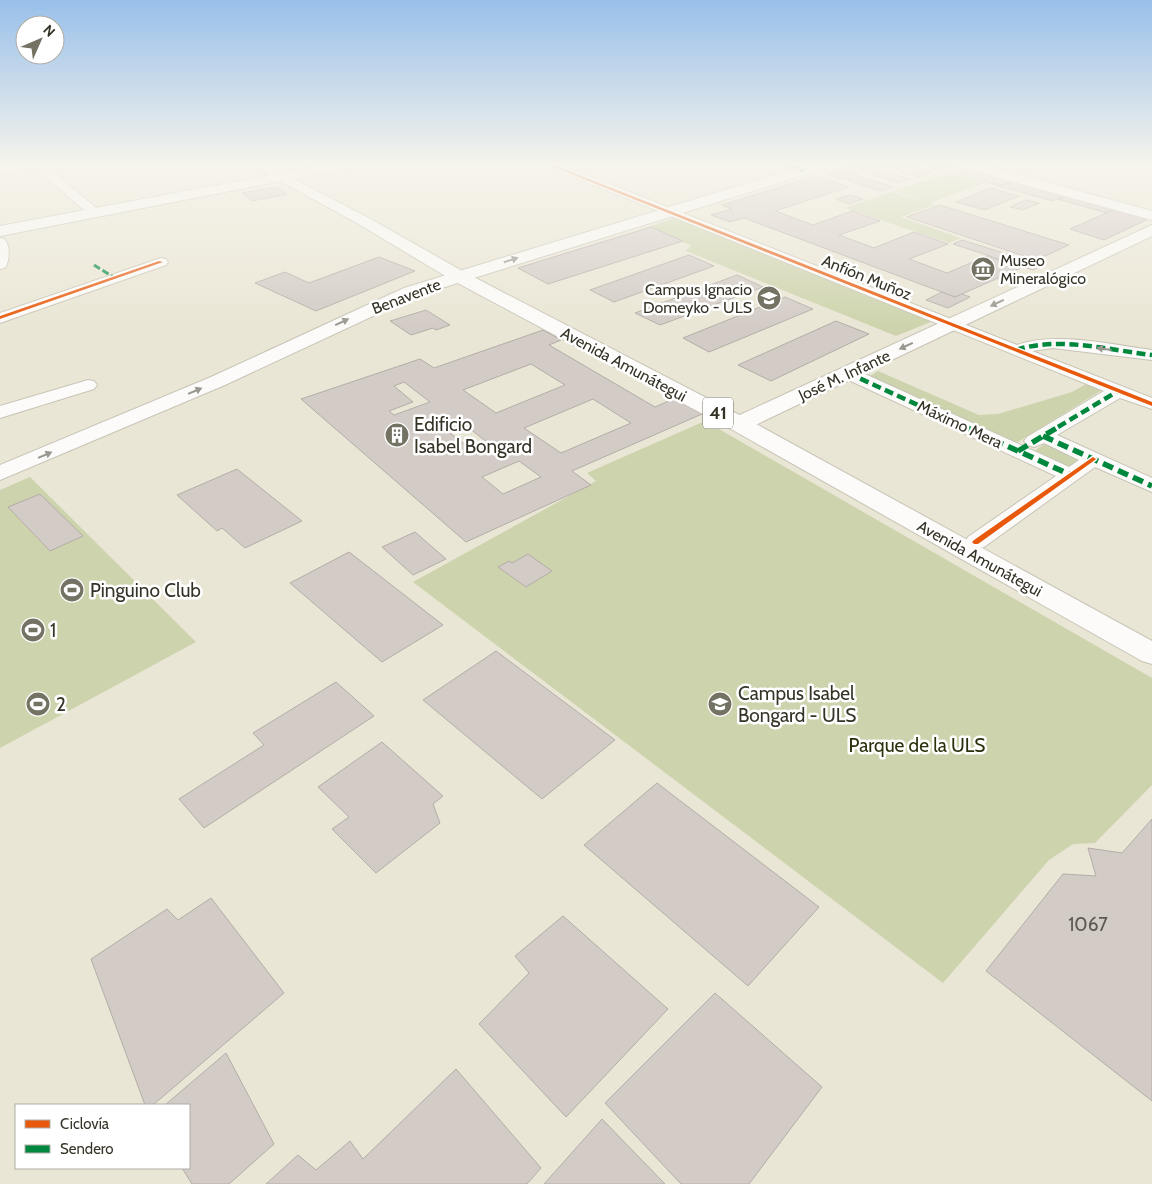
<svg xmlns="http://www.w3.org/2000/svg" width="1152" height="1184" viewBox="0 0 1152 1184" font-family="Cabin,sans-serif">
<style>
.green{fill:#cdd3ac}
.building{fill:#d3cbc6;stroke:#b4aca7;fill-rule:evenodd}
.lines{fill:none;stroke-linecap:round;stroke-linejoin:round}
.minor-casing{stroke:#c7c4b7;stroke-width:2}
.tertiary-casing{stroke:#c7c4b7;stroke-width:2}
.secondary-casing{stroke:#c7c4b7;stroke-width:2}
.primary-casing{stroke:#c7c4b7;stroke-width:2}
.minor{fill:#fcfbf9;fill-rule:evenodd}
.tertiary{fill:#fcfbf9;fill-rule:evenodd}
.secondary{fill:#fcfbf9;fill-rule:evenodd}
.primary{fill:#fcfbf9;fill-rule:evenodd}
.quiet-far2{stroke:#00873e;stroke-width:3;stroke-dasharray:7 3;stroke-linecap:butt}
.quiet-far1{stroke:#00873e;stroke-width:4.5;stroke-dasharray:9 4.5;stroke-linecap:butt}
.quiet{stroke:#00873e;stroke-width:5.5;stroke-dasharray:11 5.5;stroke-linecap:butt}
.cycleway-casing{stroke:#fff;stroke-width:3}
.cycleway{fill:#e8590c;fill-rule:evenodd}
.oneway{fill:#989790}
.labels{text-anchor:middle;stroke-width:5;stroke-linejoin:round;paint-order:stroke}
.far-poi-label{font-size:16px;fill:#353326;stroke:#fff;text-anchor:start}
.far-street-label{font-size:16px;fill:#353326;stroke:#fff}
.shield{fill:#fff;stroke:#727067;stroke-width:1}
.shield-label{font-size:18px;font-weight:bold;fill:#353326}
.poi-label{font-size:19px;fill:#353326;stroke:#fff;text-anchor:start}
.park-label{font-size:19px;fill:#29310a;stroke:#fff}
.near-number-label{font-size:19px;fill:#5c594e}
</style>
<rect width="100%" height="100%" fill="#eae6d5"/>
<path class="green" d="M 948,173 L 984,183 L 930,203 L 935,205 L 901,217 L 961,238 L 949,243 L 845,208 L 891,192 L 927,202 L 894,191 Z
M 675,218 L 933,321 L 896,336 L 686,251 L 691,245 L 645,228 Z
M 878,371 L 979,415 L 998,414 L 1072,392 L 1086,384 L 1102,390 L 1013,445 L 867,378 Z
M 705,421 L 1152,678 L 1152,785 L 1095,843 L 1073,844 L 1049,860 L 943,983 L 413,582 L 596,481 L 587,473 Z
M 1044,444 L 1055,445 L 1080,460 L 1069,469 L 1032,453 Z
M 30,477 L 196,642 L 0,748 L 0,490 Z"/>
<path class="building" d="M 860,163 L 902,163 L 932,172 L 918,177 L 883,167 L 876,169 L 910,179 L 898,183 L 864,172 L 855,175 L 893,187 L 882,191 L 826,174 Z
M 915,163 L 946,163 L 958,167 L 944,172 Z
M 970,169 L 1012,181 L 1000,186 L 958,174 Z
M 816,176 L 849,187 L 775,211 L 813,225 L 852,211 L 880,221 L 839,235 L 874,248 L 914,232 L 948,244 L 909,259 L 947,273 L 987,256 L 1021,268 L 955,297 L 744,218 L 730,222 L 711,215 L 732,209 L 722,205 Z
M 1012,181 L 1066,196 L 1053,201 L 999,186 Z
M 276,187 L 287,194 L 252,201 L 242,193 Z
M 990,188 L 1019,196 L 985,210 L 956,202 Z
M 849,195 L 863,199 L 849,204 L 836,199 Z
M 1066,196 L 1115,209 L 1107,213 L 1058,199 Z
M 1026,200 L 1039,203 L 1023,210 L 1010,207 Z
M 940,205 L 1069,245 L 1036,260 L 907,217 Z
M 1115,209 L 1142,216 L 1146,220 L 1104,240 L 1070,229 Z
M 651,227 L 683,241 L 548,284 L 518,268 Z
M 962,240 L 1042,265 L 1033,270 L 953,244 Z
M 689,255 L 714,266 L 614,302 L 590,290 Z
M 379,257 L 415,271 L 316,311 L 255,283 L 285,272 L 309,283 Z
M 737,275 L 763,287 L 660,325 L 635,313 Z
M 942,292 L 955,297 L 962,294 L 970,297 L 948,308 L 926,300 Z
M 785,297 L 813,309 L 709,352 L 683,338 Z
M 426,310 L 450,325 L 436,330 L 433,328 L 411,335 L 390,321 Z
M 836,321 L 869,334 L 771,381 L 738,365 Z
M 543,330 L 561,340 L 549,345 L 655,407 L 675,398 L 702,414 L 572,471 L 591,485 L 466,542 L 301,399 L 420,359 L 434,368 ZM 531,364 L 565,385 L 496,413 L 463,390 ZM 404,382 L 430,402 L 394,415 L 389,411 L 413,402 L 394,386 ZM 593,399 L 631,423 L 561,453 L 524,428 ZM 459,420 L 488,443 L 471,449 L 442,427 ZM 519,461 L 541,477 L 503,494 L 482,477 Z
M 237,469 L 302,521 L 245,548 L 222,528 L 217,531 L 177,495 Z
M 40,494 L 83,536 L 50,551 L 8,507 Z
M 415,532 L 446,559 L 413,575 L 382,547 Z
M 349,552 L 443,625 L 382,662 L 290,583 Z
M 528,554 L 552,571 L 526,587 L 498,567 L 509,561 L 512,563 Z
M 496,651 L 615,740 L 542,799 L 423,700 Z
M 336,682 L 374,716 L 204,828 L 179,799 L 264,745 L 253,733 Z
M 382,742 L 443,796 L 433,804 L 440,823 L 376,873 L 332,829 L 349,817 L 318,787 Z
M 657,783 L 819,907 L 748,986 L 584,845 Z
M 1152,819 L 1152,1101 L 986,971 L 1063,874 L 1096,876 L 1088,848 L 1122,853 Z
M 211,898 L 284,993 L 153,1105 L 145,1105 L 91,959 L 167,909 L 178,920 Z
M 563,916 L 668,1009 L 566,1117 L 479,1024 L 529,973 L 515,956 Z
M 715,993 L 822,1087 L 749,1184 L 681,1184 L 605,1103 Z
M 226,1053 L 274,1144 L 229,1184 L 192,1184 L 182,1168 L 189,1168 L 189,1105 L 165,1105 Z
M 456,1069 L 541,1168 L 527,1184 L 266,1184 L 298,1155 L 316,1170 L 350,1141 L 363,1159 Z
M 602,1119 L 665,1184 L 544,1184 Z"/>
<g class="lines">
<defs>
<path id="minor" d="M 19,163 L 43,163 L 101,212 L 100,215 L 90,215 L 35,168 L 0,173 L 0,167 Z
M 540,163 L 556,163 L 1017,345 C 1055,331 1113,345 1152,350 L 1152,360 L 1053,348 L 1032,351 L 1152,398 L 1152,409 L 1120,398 L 1057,435 L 1152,478 L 1152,492 L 1095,467 L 984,547 L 976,549 L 968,547 L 965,542 L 968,537 L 1056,476 L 842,377 L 839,373 L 842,369 L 848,368 L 854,369 L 1069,467 L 1079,460 L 1044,443 L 1034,447 L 1027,445 L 1024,441 L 1027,437 L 1104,391 Z
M 775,163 C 787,163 801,163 810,171 L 804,174 Z
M 0,238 L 5,239 C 10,247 10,260 5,268 L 0,269 Z
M 161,258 L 166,259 L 168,262 L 166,265 L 0,323 L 0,313 Z
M 88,380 L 94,381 L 97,385 L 94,389 L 0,418 L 0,406 Z"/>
<path id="tertiary" d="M 1152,225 L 1152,236 L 747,429 L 739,431 L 731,429 L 728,424 L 731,419 Z"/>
<path id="secondary" d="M 813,163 L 834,163 L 833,166 L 416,296 L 225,385 L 0,480 L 0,465 L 211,377 L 404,288 Z
M 955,163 L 977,163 L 1152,211 L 1152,220 L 956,166 Z
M 281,173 L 288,177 L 286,180 L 0,236 L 0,226 Z"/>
<path id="primary" d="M 247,163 L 264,163 L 282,173 L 330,163 L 359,163 L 353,167 L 293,179 L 367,217 L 464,272 L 747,419 L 1152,641 L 1152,664 L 1142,661 L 731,429 L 452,280 L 357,223 Z"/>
</defs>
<use href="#minor" class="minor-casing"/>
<use href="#tertiary" class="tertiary-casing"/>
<use href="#secondary" class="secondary-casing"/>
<use href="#primary" class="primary-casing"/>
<use href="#minor" class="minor"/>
<use href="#tertiary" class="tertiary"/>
<use href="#secondary" class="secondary"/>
<use href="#primary" class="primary"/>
<path class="quiet-far2" d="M 780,163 L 804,171
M 94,265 L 115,278"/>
<path class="quiet-far1" d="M 1016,350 C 1059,336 1108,350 1152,355
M 848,373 L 966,427
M 1058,427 L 1118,391"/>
<path class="quiet" d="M 963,426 L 1071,475
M 1043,436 L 1152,486
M 1018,451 L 1060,426"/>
<defs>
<path id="cycleway" d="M 549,163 L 1152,402 L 1152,406 L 543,163 Z
M 159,261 L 163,262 L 0,319 L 0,316 Z
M 1093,457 L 1096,459 L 1095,460 L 978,544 L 974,544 L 972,542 L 974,540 Z"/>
</defs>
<use href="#cycleway" class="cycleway-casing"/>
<use href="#cycleway" class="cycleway"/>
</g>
<defs><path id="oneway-solid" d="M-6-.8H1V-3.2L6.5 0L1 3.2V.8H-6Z" transform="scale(1.25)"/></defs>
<g class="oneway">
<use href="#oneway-solid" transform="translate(511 260) rotate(-17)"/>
<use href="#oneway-solid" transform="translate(997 303) rotate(155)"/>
<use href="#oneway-solid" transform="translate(342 322) rotate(-25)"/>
<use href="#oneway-solid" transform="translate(906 346) rotate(155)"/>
<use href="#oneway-solid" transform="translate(1104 349) rotate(-172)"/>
<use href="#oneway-solid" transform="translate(195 391) rotate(-23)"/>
<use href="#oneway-solid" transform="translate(45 455) rotate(-23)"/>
</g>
<linearGradient id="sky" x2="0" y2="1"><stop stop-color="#99c0ea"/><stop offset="0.5" stop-color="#f6f4ec"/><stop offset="1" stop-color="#f6f4ec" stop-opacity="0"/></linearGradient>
<rect width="1152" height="329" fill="url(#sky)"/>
<defs>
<symbol id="museum-disc" viewBox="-11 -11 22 22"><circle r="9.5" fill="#747263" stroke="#fff"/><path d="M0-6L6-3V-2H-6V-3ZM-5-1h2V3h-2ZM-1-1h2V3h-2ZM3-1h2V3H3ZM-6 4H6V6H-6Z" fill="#fff"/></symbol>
<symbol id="university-disc" viewBox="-11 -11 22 22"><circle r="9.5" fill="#747263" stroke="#fff"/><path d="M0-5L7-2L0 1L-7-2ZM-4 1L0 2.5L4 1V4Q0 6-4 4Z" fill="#fff"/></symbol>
<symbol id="building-disc" viewBox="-11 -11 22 22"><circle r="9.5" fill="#747263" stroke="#fff"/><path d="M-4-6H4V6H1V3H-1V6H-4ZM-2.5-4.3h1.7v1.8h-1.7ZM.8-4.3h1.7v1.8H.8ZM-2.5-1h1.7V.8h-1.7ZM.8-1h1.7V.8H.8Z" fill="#fff"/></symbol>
<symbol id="stadium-disc" viewBox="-11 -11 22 22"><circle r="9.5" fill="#747263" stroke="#fff"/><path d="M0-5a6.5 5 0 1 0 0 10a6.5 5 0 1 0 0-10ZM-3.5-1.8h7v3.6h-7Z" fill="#fff"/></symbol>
</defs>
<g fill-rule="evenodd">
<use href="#museum-disc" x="969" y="255" width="28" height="28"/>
<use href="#university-disc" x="755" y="284" width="28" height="28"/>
<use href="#building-disc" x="383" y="421" width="28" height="28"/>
<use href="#stadium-disc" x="58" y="576" width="28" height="28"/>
<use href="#stadium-disc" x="19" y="616" width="28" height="28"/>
<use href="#stadium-disc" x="24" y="690" width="28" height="28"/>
<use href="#university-disc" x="706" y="690" width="28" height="28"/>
</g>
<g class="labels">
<g class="far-poi-label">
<text x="1000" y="266">Museo<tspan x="1000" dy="18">Mineralógico</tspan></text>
<text x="752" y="295" text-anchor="end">Campus Ignacio<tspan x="752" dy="18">Domeyko - ULS</tspan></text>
</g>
<g class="far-street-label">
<text transform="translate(867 277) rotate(22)" y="6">Anfión Muñoz</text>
<text transform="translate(406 296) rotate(-21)" y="6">Benavente</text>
<text transform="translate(624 364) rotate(28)" y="6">Avenida Amunátegui</text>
<text transform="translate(844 375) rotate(-25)" y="6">José M. Infante</text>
<text transform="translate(960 424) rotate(25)" y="6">Máximo Mera</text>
<text transform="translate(980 558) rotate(29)" y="6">Avenida Amunátegui</text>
</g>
<rect class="shield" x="703" y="397.5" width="30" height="31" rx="4"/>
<g class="shield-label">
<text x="718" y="419">41</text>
</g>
<g class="poi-label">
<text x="414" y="431">Edificio<tspan x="414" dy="22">Isabel Bongard</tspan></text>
<text x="90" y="597">Pinguino Club</text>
<text x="50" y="637">1</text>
<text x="738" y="700">Campus Isabel<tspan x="738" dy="22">Bongard - ULS</tspan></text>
<text x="56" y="711">2</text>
</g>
<g class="park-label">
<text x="917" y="752">Parque de la ULS</text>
</g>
<g class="near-number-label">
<text x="1088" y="931">1067</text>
</g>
</g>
<rect x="15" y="1104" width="175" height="65" fill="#ffffff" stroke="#aeada8"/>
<rect x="25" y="1120" width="25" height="8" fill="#e8590c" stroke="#aeada8"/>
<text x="60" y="1129" font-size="15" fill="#353326">Ciclovía</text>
<rect x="25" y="1145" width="25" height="8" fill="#00873e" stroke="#aeada8"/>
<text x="60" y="1154" font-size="15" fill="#353326">Sendero</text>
<g transform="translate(40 40) rotate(45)"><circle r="24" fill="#ffffff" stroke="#aeada8"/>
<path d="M0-4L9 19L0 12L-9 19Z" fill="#747263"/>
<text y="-8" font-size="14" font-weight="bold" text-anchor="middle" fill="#353326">N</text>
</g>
</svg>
